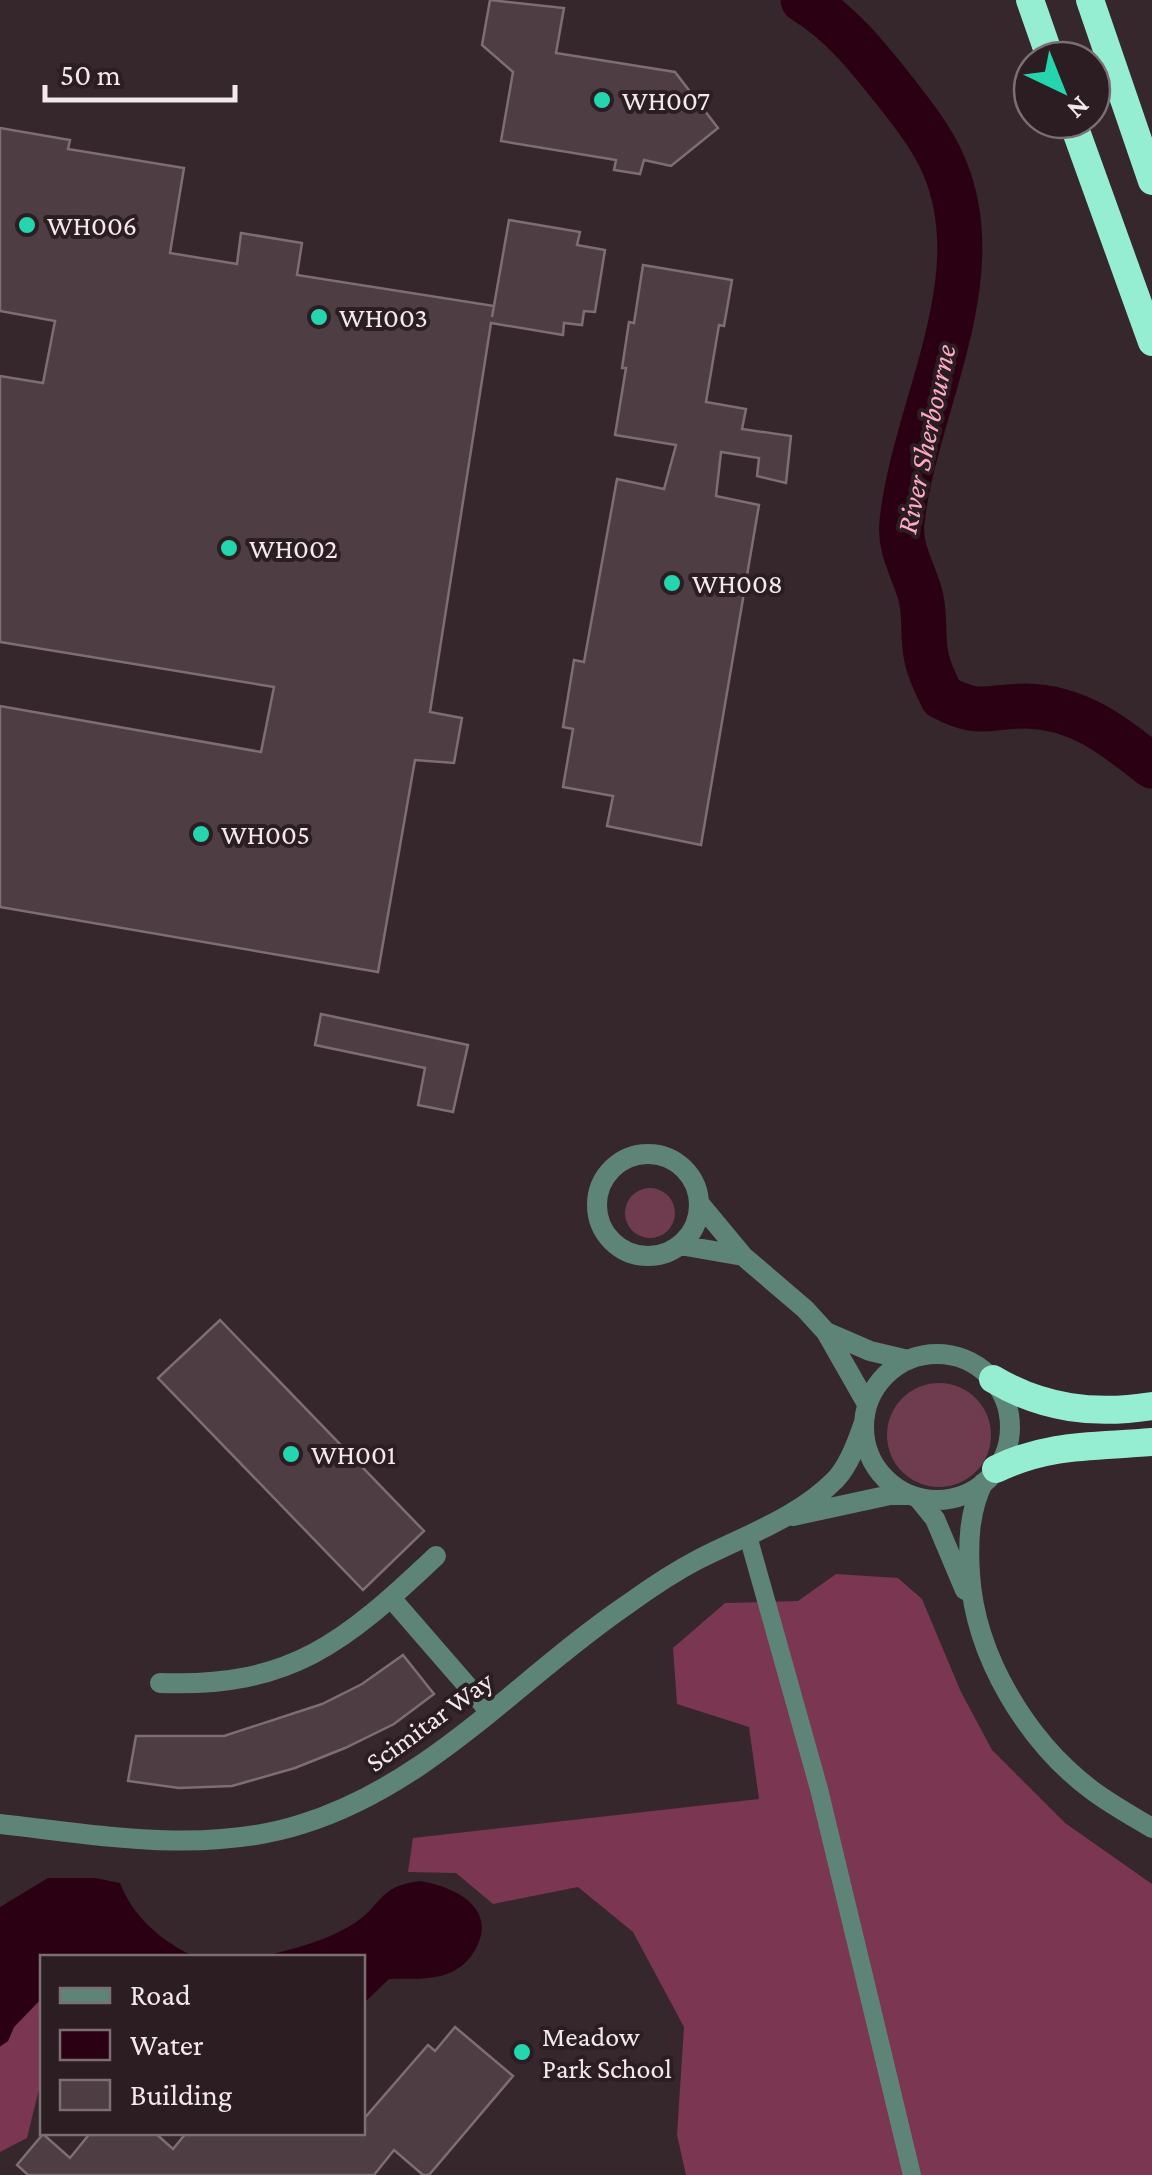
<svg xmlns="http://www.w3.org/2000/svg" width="1152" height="2175" viewBox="0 0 1152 2175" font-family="'Crimson Pro',serif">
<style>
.green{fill:#6f3c4f}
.forest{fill:#7b3651}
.water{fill:#2c0013}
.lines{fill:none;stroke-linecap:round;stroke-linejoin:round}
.river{stroke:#2c0013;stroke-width:45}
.building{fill:#4e3e43;stroke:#7e6d72;stroke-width:2.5}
.pedestrian{stroke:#5e8377;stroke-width:18}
.minor{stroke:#5e8377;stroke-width:20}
.trunk{stroke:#96eed2;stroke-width:28}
.poi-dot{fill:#25d5ae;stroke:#2b1d22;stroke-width:4}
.labels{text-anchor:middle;stroke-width:8;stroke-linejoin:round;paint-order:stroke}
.poi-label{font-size:28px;fill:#f3e9ec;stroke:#2b1d22;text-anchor:start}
.street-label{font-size:28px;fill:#f3e9ec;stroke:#2b1d22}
.water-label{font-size:30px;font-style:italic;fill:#feaac6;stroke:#2b1d22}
</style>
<rect width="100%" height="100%" fill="#35272b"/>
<path class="green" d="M625 1213a25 25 0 1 1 50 0a25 25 0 1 1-50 0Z
M887 1435a52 52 0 1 1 104 0a52 52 0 1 1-104 0Z"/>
<path class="forest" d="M 836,1574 L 898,1578 L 922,1599 L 961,1692 L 992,1750 L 1065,1823 L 1152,1884 L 1152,2175 L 686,2175 L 677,2135 L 684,2027 L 633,1932 L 578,1887 L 493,1904 L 456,1873 L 408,1872 L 413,1838 L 759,1799 L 749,1727 L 677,1704 L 673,1648 L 725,1603 L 798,1601 Z
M 42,1998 L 42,2077 L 27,2138 L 0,2152 L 0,2047 L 8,2041 L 14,2027 Z"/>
<path class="water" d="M 48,1878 L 95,1878 L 120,1883 C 133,1917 163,1943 196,1957 L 42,1958 L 42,1998 L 14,2027 L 8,2041 L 0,2046 L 0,1907 Z
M 420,1881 C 451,1886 495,1905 478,1944 C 473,1956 464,1966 452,1972 C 432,1981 409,1978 389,1979 L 363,2004 L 362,1958 L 261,1957 C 292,1949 323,1942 350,1926 C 382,1908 376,1886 420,1881 Z"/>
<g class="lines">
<path class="river" d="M 803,0 C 841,23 867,56 894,90 C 912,113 933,139 944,166 C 993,280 914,408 902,522 C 899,549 913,569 920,594 C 926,613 922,635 926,655 C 928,669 936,684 942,697 C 980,717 986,706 1026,706 C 1078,707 1113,735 1152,766"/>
</g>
<path class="building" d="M 490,0 L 564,8 L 556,53 L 675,72 L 718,128 L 671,166 L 644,160 L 640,174 L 614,170 L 616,160 L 501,141 L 513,72 L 482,45 Z
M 0,128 L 70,140 L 68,149 L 184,168 L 170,253 L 237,264 L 241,233 L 302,243 L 297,275 L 494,306 L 492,317 L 509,220 L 580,232 L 577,245 L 605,250 L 595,312 L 584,311 L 582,325 L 564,323 L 563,335 L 491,323 L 430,712 L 462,718 L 454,763 L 415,760 L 378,972 L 0,907 L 0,706 L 261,752 L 274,687 L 0,642 L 0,376 L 43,383 L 55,321 L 0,311 Z
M 643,265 L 732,280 L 724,326 L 719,325 L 706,402 L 746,409 L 742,429 L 791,436 L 786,483 L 757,476 L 759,458 L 721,452 L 716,496 L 759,505 L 701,845 L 607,826 L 613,796 L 563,787 L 573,729 L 563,727 L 574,660 L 584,662 L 617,479 L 664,489 L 676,445 L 615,435 L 626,368 L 622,368 L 629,322 L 634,323 Z
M 321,1014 L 468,1045 L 453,1112 L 418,1105 L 425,1068 L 315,1045 Z
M 220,1320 L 424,1531 L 363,1590 L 158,1378 Z
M 403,1655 L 434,1694 L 394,1724 L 345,1748 L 295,1768 L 232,1786 L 179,1788 L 128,1781 L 136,1736 L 224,1736 L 322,1704 L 362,1684 Z
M 455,2027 L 513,2076 L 429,2175 L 423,2175 L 394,2150 L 374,2175 L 28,2175 L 17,2165 L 43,2134 L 70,2158 L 91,2132 L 154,2132 L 173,2149 L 187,2132 L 362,2132 L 362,2121 L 428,2045 L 435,2051 Z"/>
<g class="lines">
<path class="pedestrian" d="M 748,1536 L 819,1789 L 912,2175"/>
<path class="minor" d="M597 1205a51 51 0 1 1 102 0a51 51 0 1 1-102 0Z
M 699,1203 L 743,1256 L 805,1309 L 826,1332 L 867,1404
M 680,1245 L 743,1256
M 826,1332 L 870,1351 L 908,1360
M864 1427a73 73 0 1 1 146 0a73 73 0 1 1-146 0Z
M 983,1483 C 969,1512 968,1543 970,1574 C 975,1656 1027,1742 1093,1791 C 1112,1805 1132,1816 1152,1828
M 918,1498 L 935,1519 L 965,1590
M 793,1516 L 890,1495 L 909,1495
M 391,1598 L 490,1712
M 160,1683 C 291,1688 345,1642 436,1556
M 0,1824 C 99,1835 205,1855 302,1824 C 431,1784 519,1678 628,1604 C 650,1588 674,1572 699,1559 C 746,1535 798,1518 836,1479 C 849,1465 857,1443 863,1425"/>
<path class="trunk" d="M 1030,0 L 1051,60
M 1090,0 L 1152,181
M 1072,120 L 1152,342
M 993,1379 C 1043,1409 1095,1415 1152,1406
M 996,1469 C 1050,1443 1095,1447 1152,1442"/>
</g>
<g class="poi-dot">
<circle cx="602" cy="100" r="10"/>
<circle cx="27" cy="225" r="10"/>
<circle cx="319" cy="317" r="10"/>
<circle cx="229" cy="548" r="10"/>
<circle cx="672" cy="583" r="10"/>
<circle cx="201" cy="834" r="10"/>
<circle cx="291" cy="1454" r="10"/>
<circle cx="522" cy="2052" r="10"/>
</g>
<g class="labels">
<g class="poi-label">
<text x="622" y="110">WH007</text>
<text x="47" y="235">WH006</text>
<text x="339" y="327">WH003</text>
<text x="249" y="558">WH002</text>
<text x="692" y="593">WH008</text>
<text x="221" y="844">WH005</text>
<text x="311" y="1464">WH001</text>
<text x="542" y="2046">Meadow<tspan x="542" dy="32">Park School</tspan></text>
</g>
<g class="street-label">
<text transform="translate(429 1721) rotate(-36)" y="10">Scimitar Way</text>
</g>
<g class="water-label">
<text transform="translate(926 439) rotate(-78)" y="10">River Sherbourne</text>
</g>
</g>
<rect x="40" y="1955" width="325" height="180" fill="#2b1d22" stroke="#7b6f73" stroke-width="2.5"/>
<rect x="60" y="1988" width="50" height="15" fill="#5e8377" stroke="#7b6f73" stroke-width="2.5"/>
<text x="130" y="2005" font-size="30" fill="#f3e9ec">Road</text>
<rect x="60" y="2030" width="50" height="30" fill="#2c0013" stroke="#7b6f73" stroke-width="2.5"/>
<text x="130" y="2055" font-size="30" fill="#f3e9ec">Water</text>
<rect x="60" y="2080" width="50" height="30" fill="#4e3e43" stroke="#7b6f73" stroke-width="2.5"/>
<text x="130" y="2105" font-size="30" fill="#f3e9ec">Building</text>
<g transform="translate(1062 90) rotate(137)"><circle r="48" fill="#2b1d22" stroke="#7b6f73" stroke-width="2.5"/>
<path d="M0-8L18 38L0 25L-18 38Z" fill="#25d5ae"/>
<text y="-15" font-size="28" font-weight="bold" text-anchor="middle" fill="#f3e9ec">N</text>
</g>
<path d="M45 85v15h190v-15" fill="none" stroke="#f3e9ec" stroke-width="5"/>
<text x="60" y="85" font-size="30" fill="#f3e9ec" stroke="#2b1d22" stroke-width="8" paint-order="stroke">50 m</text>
</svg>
